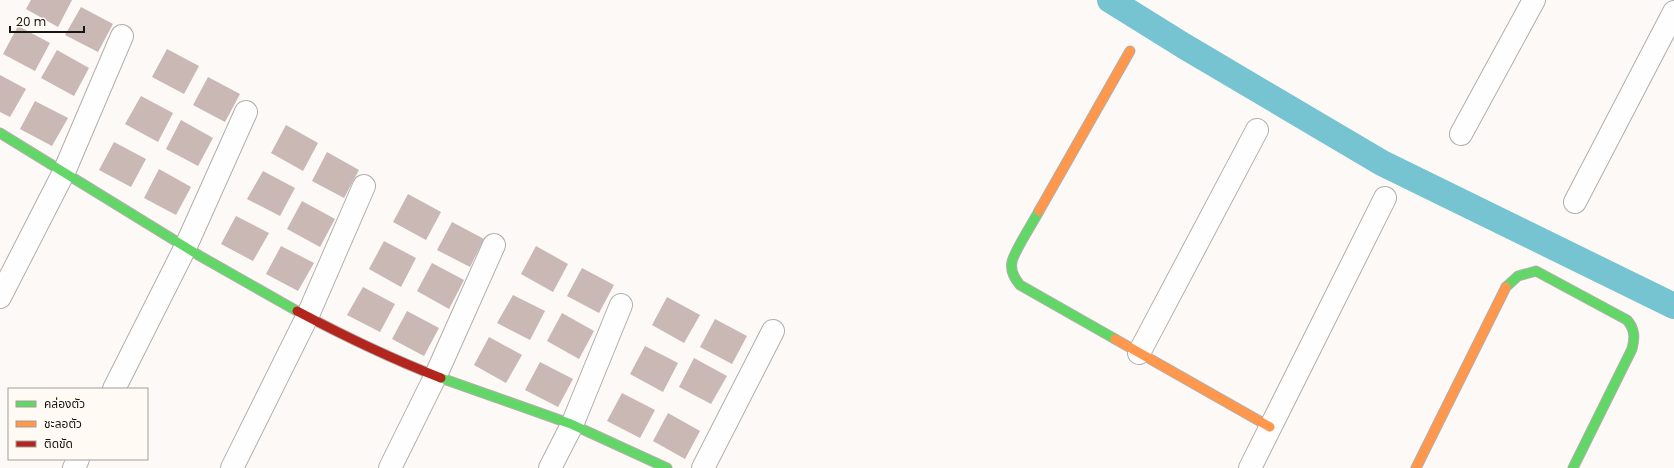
<svg xmlns="http://www.w3.org/2000/svg" width="1674" height="468" viewBox="0 0 1674 468" font-family="Poppins,'Noto Sans Thai',sans-serif">
<style>
.lines{fill:none;stroke-linecap:round;stroke-linejoin:round}
.canal{stroke:#76c3d2;stroke-width:26}
.building{fill:#c9b8b4}
.street-casing{stroke:#b1afac;stroke-width:24}
.fast-casing{stroke:#b1afac;stroke-width:11}
.slow-casing{stroke:#b1afac;stroke-width:11}
.jam-casing{stroke:#b1afac;stroke-width:11}
.street{stroke:#fffefe;stroke-width:22}
.fast{stroke:#63d668;stroke-width:9}
.slow{stroke:#ff974d;stroke-width:9}
.jam{stroke:#b3261e;stroke-width:9}
</style>
<rect width="100%" height="100%" fill="#fcf9f6"/>
<g class="lines">
<path class="canal" d="M 1110,0 L 1184,46 L 1382,163 L 1674,306"/>
</g>
<path class="building" d="M 31,0 L 72,0 L 58,27 L 26,9 Z
M 81,7 L 113,24 L 98,52 L 65,35 Z
M 18,26 L 50,43 L 35,71 L 3,54 Z
M 167,49 L 199,66 L 184,94 L 152,77 Z
M 57,50 L 89,68 L 74,96 L 41,78 Z
M 0,75 L 26,89 L 10,117 L 0,112 Z
M 208,77 L 240,94 L 225,122 L 193,105 Z
M 141,96 L 173,113 L 158,142 L 125,124 Z
M 35,101 L 68,118 L 52,146 L 20,129 Z
M 181,120 L 213,138 L 198,166 L 166,149 Z
M 286,125 L 318,143 L 303,171 L 271,153 Z
M 114,142 L 146,159 L 131,187 L 99,170 Z
M 327,152 L 359,170 L 344,198 L 312,181 Z
M 159,169 L 191,187 L 176,215 L 144,198 Z
M 263,171 L 295,188 L 280,216 L 247,199 Z
M 408,194 L 441,212 L 426,240 L 393,222 Z
M 302,201 L 335,219 L 320,247 L 287,229 Z
M 236,216 L 269,233 L 253,261 L 221,244 Z
M 452,222 L 484,239 L 470,267 L 437,250 Z
M 384,241 L 416,258 L 401,287 L 369,269 Z
M 281,246 L 314,263 L 298,291 L 266,274 Z
M 536,246 L 568,264 L 553,292 L 521,274 Z
M 432,263 L 464,280 L 449,309 L 417,291 Z
M 582,268 L 614,285 L 599,313 L 567,296 Z
M 363,287 L 395,304 L 380,332 L 347,315 Z
M 513,295 L 545,311 L 530,340 L 497,323 Z
M 667,297 L 700,315 L 684,343 L 652,325 Z
M 407,311 L 439,328 L 424,356 L 392,339 Z
M 562,313 L 594,331 L 579,359 L 547,341 Z
M 715,319 L 747,336 L 732,364 L 700,347 Z
M 489,337 L 522,355 L 506,383 L 474,365 Z
M 645,346 L 678,363 L 663,392 L 630,374 Z
M 694,358 L 727,376 L 711,404 L 679,387 Z
M 540,362 L 573,379 L 558,407 L 525,390 Z
M 622,393 L 655,410 L 640,438 L 607,421 Z
M 668,413 L 700,431 L 685,459 L 653,441 Z"/>
<g class="lines">
<defs>
<path id="street" d="M 1461,134 L 1534,0
M 1575,202 L 1674,12
M 0,297 L 64,172 L 122,36
M 1139,353 L 1257,130
M 114,389 L 186,246 L 246,112
M 74,468 L 78,459
M 232,468 L 308,315 L 364,186
M 390,468 L 436,375 L 494,245
M 550,468 L 572,425 L 621,305
M 703,468 L 773,331
M 1250,468 L 1385,198"/>
<path id="fast" d="M 0,133 L 200,256 L 297,311
M 1039,211 C 1034,221 1013,253 1012,262 C 1010,271 1014,278 1020,285 L 1115,339
M 1506,287 L 1518,276 L 1536,271 L 1627,320 C 1635,329 1635,338 1632,349 L 1573,468
M 441,378 L 571,424 L 667,468"/>
<path id="slow" d="M 1039,211 L 1130,51
M 1115,339 L 1270,427
M 1416,468 L 1506,287"/>
<path id="jam" d="M 297,311 C 344,336 392,359 441,378"/>
</defs>
<use href="#street" class="street-casing"/>
<use href="#fast" class="fast-casing"/>
<use href="#slow" class="slow-casing"/>
<use href="#jam" class="jam-casing"/>
<use href="#street" class="street"/>
<use href="#fast" class="fast"/>
<use href="#slow" class="slow"/>
<use href="#jam" class="jam"/>
</g>
<rect x="8" y="388" width="140" height="72" fill="#fffaf3" stroke="#a29e99"/>
<rect x="16" y="401" width="20" height="6" fill="#63d668" stroke="#a29e99"/>
<text x="44" y="408" font-size="12" fill="#171511">คล่องตัว</text>
<rect x="16" y="421" width="20" height="6" fill="#ff974d" stroke="#a29e99"/>
<text x="44" y="428" font-size="12" fill="#171511">ชะลอตัว</text>
<rect x="16" y="441" width="20" height="6" fill="#b3261e" stroke="#a29e99"/>
<text x="44" y="448" font-size="12" fill="#171511">ติดขัด</text>
<path d="M10 26v6h74v-6" fill="none" stroke="#171511" stroke-width="2"/>
<text x="16" y="26" font-size="12" fill="#171511" stroke="#fffaf3" stroke-width="3" paint-order="stroke">20 m</text>
</svg>
